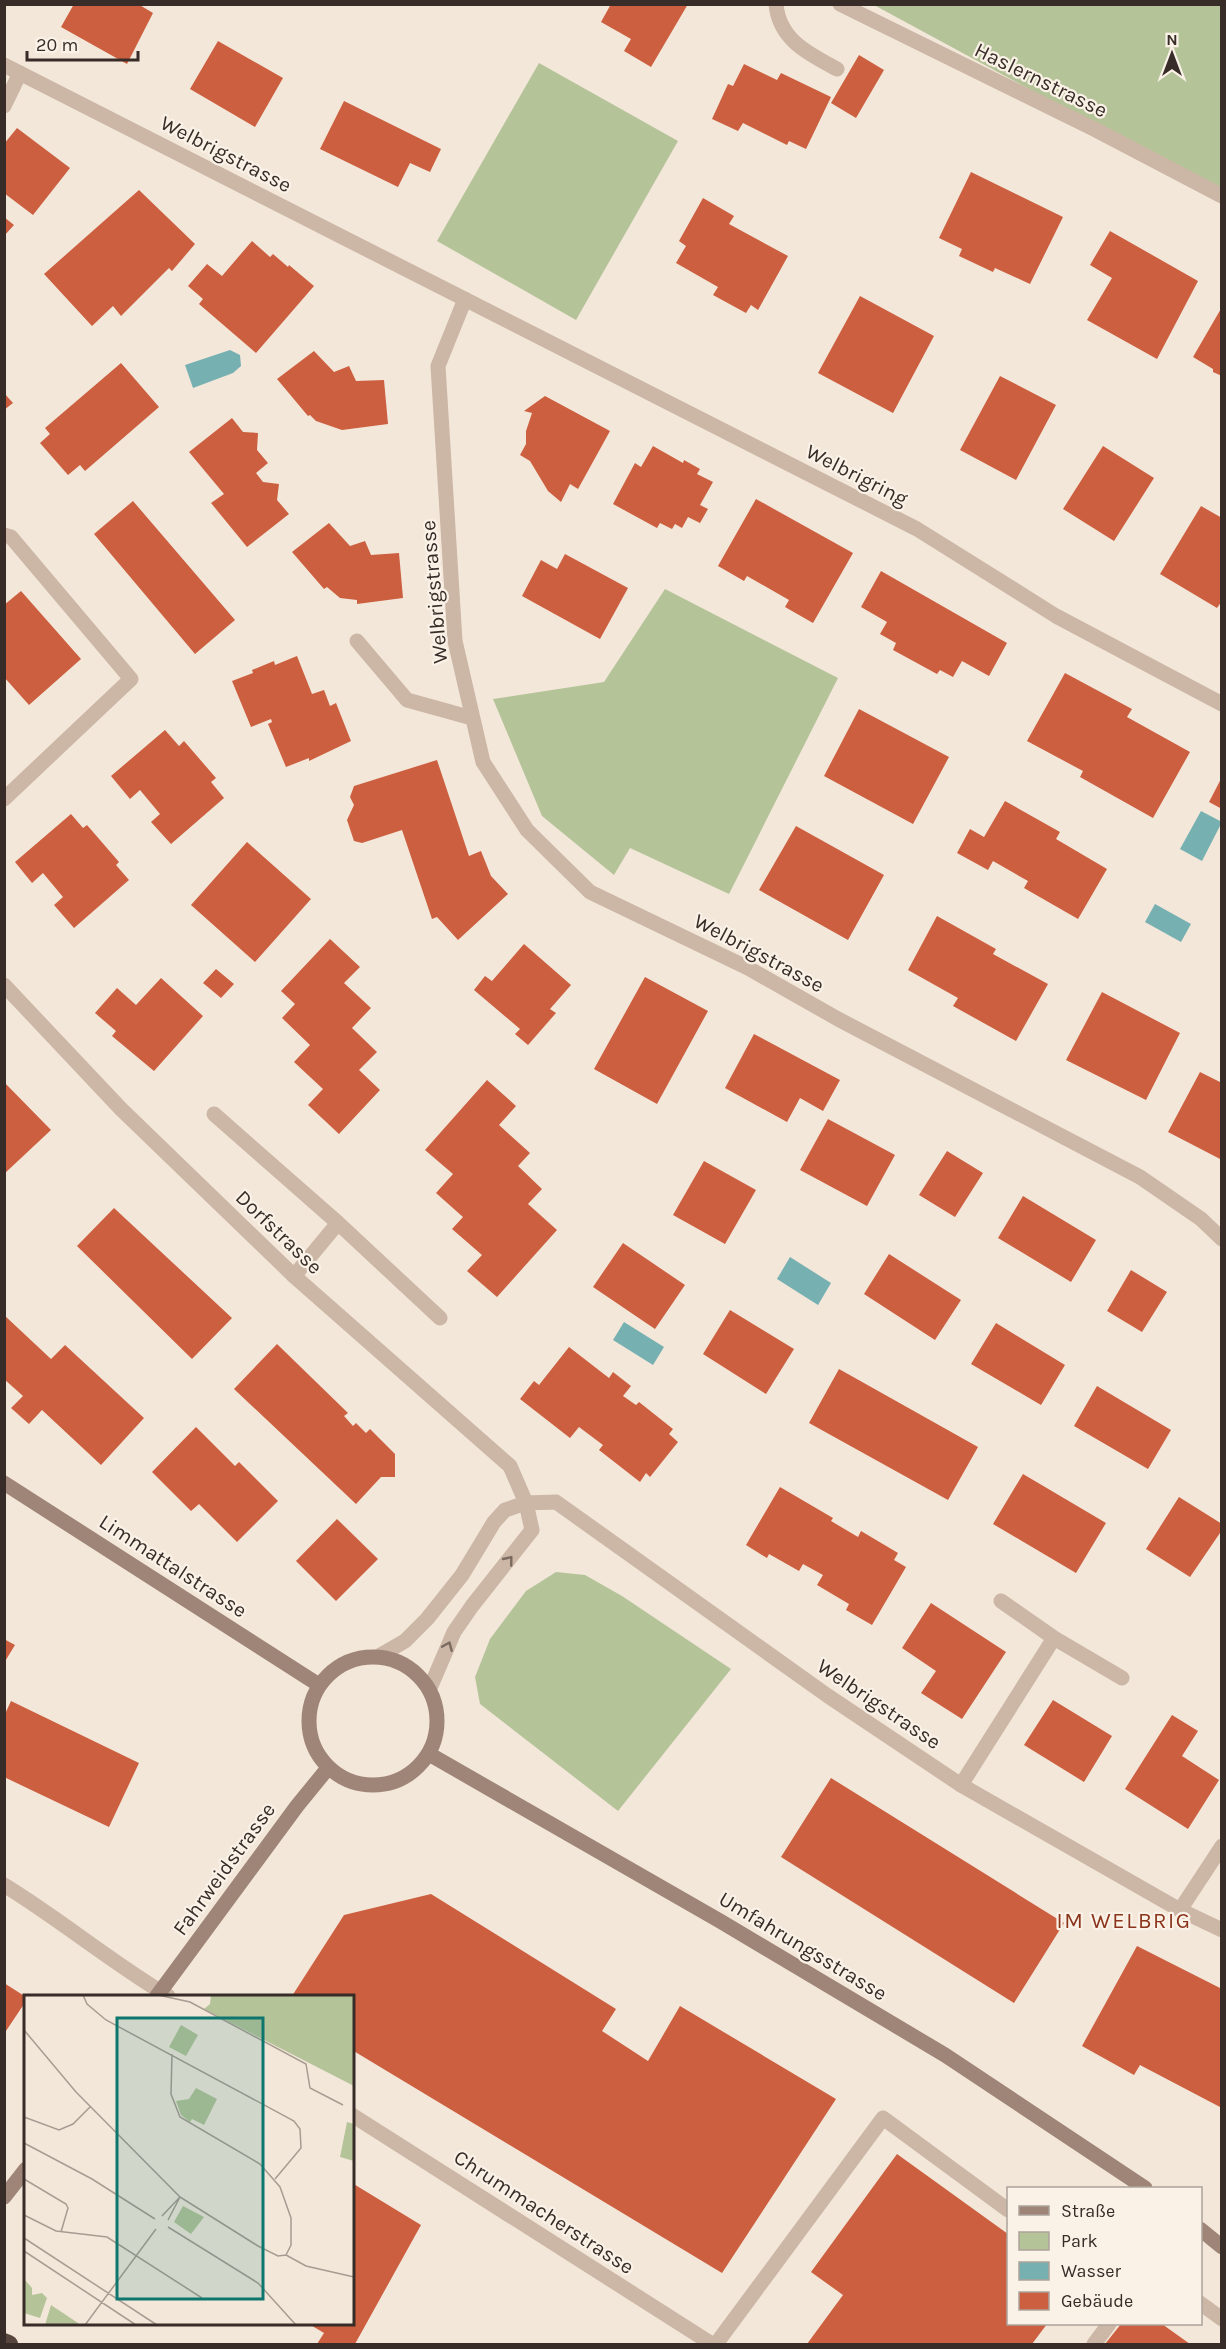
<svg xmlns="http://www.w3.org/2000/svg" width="1226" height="2349" viewBox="0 0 1226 2349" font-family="Karla,sans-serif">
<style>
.green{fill:#b5c399}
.water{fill:#77b0b1}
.building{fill:#cc5f3f}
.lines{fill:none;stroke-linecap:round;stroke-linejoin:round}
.lane{stroke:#ccb6a5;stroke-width:15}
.street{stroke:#ccb6a5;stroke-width:15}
.secondary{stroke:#9f8577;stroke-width:15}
.highway{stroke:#58453d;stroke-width:18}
.oneway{stroke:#7a6a60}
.labels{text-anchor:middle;stroke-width:4.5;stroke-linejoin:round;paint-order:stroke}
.street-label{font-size:21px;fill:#372c27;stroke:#faf1e7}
.neighbourhood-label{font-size:22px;letter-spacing:1.5px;fill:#8a341c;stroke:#faf1e7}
.inset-road{fill:none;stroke:#a89c92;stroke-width:1.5}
.view{fill:#0f766e;fill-opacity:0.15;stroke:#0f766e;stroke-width:3}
.inset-edge{fill:none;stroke:#372c27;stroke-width:3}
</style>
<rect width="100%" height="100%" fill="#f3e7da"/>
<path class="green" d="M 874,5 L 1221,5 L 1221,193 Z
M 539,63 L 678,141 L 576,320 L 437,241 Z
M 665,589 L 838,678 L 729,894 L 630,848 L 614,875 L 542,816 L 493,699 L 604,682 Z
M 556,1572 L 585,1575 L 622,1596 L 731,1669 L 618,1811 L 480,1704 L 475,1677 L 490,1639 L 526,1591 Z"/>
<path class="water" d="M 230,350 L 240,355 L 241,366 L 233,373 L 193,388 L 185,365 Z
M 1201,811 L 1222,822 L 1202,861 L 1180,849 Z
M 1155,904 L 1191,924 L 1181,942 L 1145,922 Z
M 790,1257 L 831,1283 L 818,1305 L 777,1279 Z
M 624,1322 L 664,1347 L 653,1365 L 613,1340 Z"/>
<path class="building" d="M 74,4 L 138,4 L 153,13 L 127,64 L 61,27 Z
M 611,4 L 688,4 L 651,67 L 624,51 L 631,39 L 601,22 Z
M 218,41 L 283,78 L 255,127 L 190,89 Z
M 859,55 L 884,70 L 856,118 L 831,103 Z
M 744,64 L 777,80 L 781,73 L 831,97 L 806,149 L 789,141 L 787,145 L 743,123 L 738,131 L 712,119 L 728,84 L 733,86 Z
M 344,101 L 441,149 L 430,172 L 410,163 L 398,187 L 320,149 Z
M 17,128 L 70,168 L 33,215 L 4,193 L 4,144 Z
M 971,172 L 1063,217 L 1030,284 L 995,268 L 993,272 L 959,256 L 962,249 L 939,238 Z
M 139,190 L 195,244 L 172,271 L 169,268 L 121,316 L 113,306 L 92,326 L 44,274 Z
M 703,198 L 734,216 L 729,224 L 788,256 L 758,310 L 751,305 L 746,313 L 713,295 L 718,287 L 676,263 L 686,246 L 679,241 Z
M 4,217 L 14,225 L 4,236 Z
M 1110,231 L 1198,281 L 1157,359 L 1087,320 L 1112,278 L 1090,265 Z
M 252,241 L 270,257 L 273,254 L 288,267 L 289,265 L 314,286 L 256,353 L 199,304 L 203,299 L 188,286 L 207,264 L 222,276 Z
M 860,296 L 934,336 L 893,413 L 818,373 Z
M 1222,307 L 1222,376 L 1213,372 L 1213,369 L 1193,357 Z
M 314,351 L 334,372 L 349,366 L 356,381 L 384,380 L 388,424 L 342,430 L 316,421 L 310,415 L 308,416 L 277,379 Z
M 121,363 L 159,407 L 85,471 L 80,465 L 68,475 L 40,443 L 50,434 L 45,428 Z
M 1000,376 L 1056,405 L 1016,480 L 960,450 Z
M 4,393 L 13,403 L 4,410 Z
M 545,396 L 610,431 L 578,489 L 570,484 L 561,502 L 548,491 L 530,461 L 520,455 L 526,444 L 526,431 L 532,413 L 524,411 Z
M 232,418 L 243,432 L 258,433 L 257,450 L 268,463 L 256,473 L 263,482 L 279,484 L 277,500 L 289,514 L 247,547 L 211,503 L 224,494 L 189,452 Z
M 653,446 L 683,463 L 684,460 L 700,469 L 697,474 L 713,482 L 700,505 L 708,509 L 700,523 L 688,517 L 682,528 L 675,524 L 672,529 L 660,523 L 657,528 L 613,504 L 635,463 L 641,467 Z
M 1103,446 L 1154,478 L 1114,541 L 1063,509 Z
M 756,499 L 853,553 L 813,623 L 785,607 L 789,600 L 747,576 L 744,581 L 718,566 Z
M 133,501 L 235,620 L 195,654 L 94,534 Z
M 1201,506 L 1222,518 L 1222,601 L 1217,608 L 1160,574 Z
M 329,523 L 350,546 L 365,541 L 371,555 L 399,553 L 403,598 L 357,604 L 357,600 L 340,598 L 327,587 L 324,589 L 292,552 Z
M 565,554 L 628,588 L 600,639 L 522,596 L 541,560 L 557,569 Z
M 881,571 L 1007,643 L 989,676 L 962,661 L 953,677 L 940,670 L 937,674 L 893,650 L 896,643 L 880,634 L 887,622 L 861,607 Z
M 21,591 L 81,659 L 29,705 L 4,677 L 4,605 Z
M 297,656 L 312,694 L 324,690 L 330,706 L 336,703 L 351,741 L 309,761 L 309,758 L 286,767 L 268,724 L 272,722 L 271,719 L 251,727 L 232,681 L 253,673 L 252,670 L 274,661 L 275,665 Z
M 1065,673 L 1132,709 L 1127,717 L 1190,752 L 1153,818 L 1080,777 L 1083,771 L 1027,741 Z
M 859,709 L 949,757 L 913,824 L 824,776 Z
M 165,730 L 179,746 L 184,741 L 216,778 L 211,782 L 224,798 L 171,844 L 151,822 L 160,814 L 140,790 L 130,799 L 111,776 Z
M 437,760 L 469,856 L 481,851 L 491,876 L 508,894 L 458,940 L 437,917 L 432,919 L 402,830 L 362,843 L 354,841 L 347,820 L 354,805 L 350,797 L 354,786 Z
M 1222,777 L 1222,809 L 1209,802 Z
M 1005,801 L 1060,832 L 1056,839 L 1107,869 L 1078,919 L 1024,888 L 1028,881 L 993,861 L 988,870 L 957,853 L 970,829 L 984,837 Z
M 71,814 L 83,828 L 87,825 L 119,862 L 116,865 L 129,880 L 74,928 L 54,905 L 63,897 L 43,873 L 32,883 L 15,862 Z
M 796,826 L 884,875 L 848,940 L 759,890 Z
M 247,842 L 311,899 L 255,962 L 191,905 Z
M 937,916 L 996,949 L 993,954 L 1048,984 L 1016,1041 L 953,1006 L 958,998 L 908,970 Z
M 330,939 L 360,967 L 344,983 L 371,1008 L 352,1028 L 377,1052 L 359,1070 L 380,1090 L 339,1134 L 308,1105 L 323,1089 L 294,1062 L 310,1045 L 282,1018 L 295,1004 L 281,991 Z
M 524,944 L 571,985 L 550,1009 L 556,1013 L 528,1045 L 515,1034 L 520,1029 L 474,990 L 485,976 L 492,981 Z
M 216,969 L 234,984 L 221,998 L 203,983 Z
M 645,977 L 708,1011 L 657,1104 L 594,1069 Z
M 161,978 L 203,1016 L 154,1071 L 112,1036 L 116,1031 L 95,1013 L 117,988 L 136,1005 Z
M 1102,992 L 1180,1033 L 1146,1100 L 1066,1060 Z
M 754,1034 L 840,1080 L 823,1111 L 800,1098 L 787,1122 L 725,1088 Z
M 1200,1072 L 1222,1083 L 1222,1160 L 1168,1132 Z
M 487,1080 L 516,1106 L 499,1125 L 530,1153 L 518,1166 L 542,1189 L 528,1204 L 557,1230 L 497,1297 L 467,1271 L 482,1255 L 452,1229 L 463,1217 L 436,1193 L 453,1174 L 425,1150 Z
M 4,1082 L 51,1130 L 4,1174 Z
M 828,1119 L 895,1155 L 867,1206 L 800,1170 Z
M 947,1151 L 983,1173 L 955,1217 L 919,1195 Z
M 704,1161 L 756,1190 L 725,1244 L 673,1215 Z
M 1023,1196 L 1096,1240 L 1071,1282 L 998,1238 Z
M 114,1208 L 232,1318 L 192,1359 L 77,1246 Z
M 623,1243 L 685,1285 L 655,1329 L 593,1287 Z
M 889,1254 L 961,1300 L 935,1340 L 864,1294 Z
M 1131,1270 L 1167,1292 L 1142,1332 L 1107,1311 Z
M 730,1310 L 794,1349 L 766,1394 L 703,1354 Z
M 4,1315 L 51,1359 L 65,1345 L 144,1418 L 101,1465 L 42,1410 L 29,1424 L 11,1408 L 23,1396 L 4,1379 Z
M 996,1323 L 1065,1365 L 1041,1405 L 971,1364 Z
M 277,1344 L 348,1413 L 344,1416 L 353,1426 L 356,1423 L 366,1433 L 370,1429 L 395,1454 L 395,1477 L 381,1477 L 356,1504 L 234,1389 Z
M 569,1347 L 609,1378 L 613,1372 L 631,1386 L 623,1396 L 636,1405 L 639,1402 L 673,1429 L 669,1434 L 678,1442 L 650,1477 L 646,1473 L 640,1482 L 599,1450 L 603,1445 L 579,1427 L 570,1438 L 520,1399 L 534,1381 L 539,1385 Z
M 839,1369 L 978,1447 L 948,1500 L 809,1423 Z
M 1097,1386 L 1171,1430 L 1148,1469 L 1074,1426 Z
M 196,1427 L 235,1466 L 239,1462 L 278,1501 L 237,1542 L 199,1504 L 191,1511 L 152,1472 Z
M 1023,1474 L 1106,1523 L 1076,1573 L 993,1524 Z
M 780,1487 L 833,1518 L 831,1521 L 858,1537 L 861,1531 L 898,1553 L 894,1560 L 906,1567 L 872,1625 L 846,1610 L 849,1604 L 817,1585 L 823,1575 L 803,1564 L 799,1571 L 769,1554 L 767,1558 L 746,1545 Z
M 1179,1497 L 1222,1524 L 1222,1530 L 1190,1577 L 1146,1549 Z
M 337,1519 L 378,1559 L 336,1601 L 296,1561 Z
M 931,1603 L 1006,1652 L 962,1719 L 921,1693 L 936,1671 L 902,1648 Z
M 4,1639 L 15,1645 L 4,1663 Z
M 1053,1700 L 1112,1736 L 1084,1782 L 1024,1745 Z
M 11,1701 L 139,1763 L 109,1827 L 4,1777 L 5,1714 Z
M 1172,1715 L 1198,1731 L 1182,1756 L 1219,1780 L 1188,1829 L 1125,1789 Z
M 831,1778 L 1064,1923 L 1014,2003 L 781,1857 Z
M 431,1894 L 616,2009 L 602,2031 L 648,2061 L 680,2006 L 836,2099 L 722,2273 L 352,2050 L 352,1996 L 292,1996 L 344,1915 Z
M 1137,1946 L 1222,1989 L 1220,2107 L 1140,2065 L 1134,2075 L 1082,2046 Z
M 4,1983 L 26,1997 L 26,2001 L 4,2034 Z
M 897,2154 L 1008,2234 L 1008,2324 L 1047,2324 L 1032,2344 L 807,2344 L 843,2295 L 811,2272 Z
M 352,2183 L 421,2225 L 355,2344 L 317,2344 L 324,2333 L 309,2324 L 352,2324 Z
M 1121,2324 L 1162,2324 L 1190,2344 L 1105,2344 Z"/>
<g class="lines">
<path class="lane" d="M 776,4 C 779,40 809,54 837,69
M 4,106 L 20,73
M 4,535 L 11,537 L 131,679 L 4,799
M 357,641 L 407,700 L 472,718
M 214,1114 L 338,1223 L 294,1276
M 338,1223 L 440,1318
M 1001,1601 L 1054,1638 L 1122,1678
M 961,1785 L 1054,1638
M 1180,1910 L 1222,1846
M 1200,2303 L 1222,2319
M 716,2344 L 883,2118 L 1008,2210
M 1094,2344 L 1109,2324"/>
<path class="street" d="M 840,4 L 1096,130 L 1222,196
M 4,65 L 917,529 L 1056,616 L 1222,704
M 465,299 L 438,366 L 455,641 L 483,762 L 527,830 L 590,892 L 748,968 L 838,1019 L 1140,1177 L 1201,1219 L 1222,1239
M 4,985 L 121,1109 L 294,1276 L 510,1466 L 526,1503 L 532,1530 L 472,1606 L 454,1632 L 430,1688
M 379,1656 L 405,1641 L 427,1619 L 462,1575 L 494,1522 L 505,1510 L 526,1503 L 556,1502 L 828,1696 L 961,1785 L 1180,1910 L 1222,1930
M 4,1885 C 61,1920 111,1962 168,1996
M 352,2115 L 712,2344"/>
<path class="secondary" d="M 4,1483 L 319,1685
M309 1721a64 64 0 1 1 128 0a64 64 0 1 1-128 0Z
M 429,1754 L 720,1921 L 945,2055 L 1145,2188
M 157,1996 L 297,1806 L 328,1768
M 4,2197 L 26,2169
M 1200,2229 L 1222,2247"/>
<path class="highway" d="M 4,2342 L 9,2344"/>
</g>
<defs><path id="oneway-chevron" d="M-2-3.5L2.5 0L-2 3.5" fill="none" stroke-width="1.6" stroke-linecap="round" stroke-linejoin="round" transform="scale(1.5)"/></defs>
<g class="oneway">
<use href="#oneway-chevron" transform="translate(509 1560) rotate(-51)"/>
<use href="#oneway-chevron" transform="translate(448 1646) rotate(-67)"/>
</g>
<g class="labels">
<g class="street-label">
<text transform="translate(1041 80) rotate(26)" y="7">Haslernstrasse</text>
<text transform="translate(226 154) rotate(27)" y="7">Welbrigstrasse</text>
<text transform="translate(857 475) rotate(27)" y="7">Welbrigring</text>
<text transform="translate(434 592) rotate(-95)" y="7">Welbrigstrasse</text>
<text transform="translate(759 953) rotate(28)" y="7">Welbrigstrasse</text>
<text transform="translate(279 1232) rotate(44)" y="7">Dorfstrasse</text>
<text transform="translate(173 1566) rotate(33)" y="7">Limmattalstrasse</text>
<text transform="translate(879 1704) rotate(34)" y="7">Welbrigstrasse</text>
<text transform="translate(224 1869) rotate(-54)" y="7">Fahrweidstrasse</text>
<text transform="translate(803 1946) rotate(31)" y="7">Umfahrungsstrasse</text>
<text transform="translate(544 2212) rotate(33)" y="7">Chrummacherstrasse</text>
</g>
<g class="neighbourhood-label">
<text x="1124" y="1928">IM WELBRIG</text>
</g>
</g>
<g transform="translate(24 1995)">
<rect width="330" height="330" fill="#f3e7da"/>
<path d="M 187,0 L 330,0 L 330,91 L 180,14 L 186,9 ZM 157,30 L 174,40 L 162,61 L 145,52 ZM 172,93 L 193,104 L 180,130 L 168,124 L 166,127 L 157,120 L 152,106 L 165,104 ZM 323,127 L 330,129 L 330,166 L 316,162 ZM 159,211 L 180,222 L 167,239 L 150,227 ZM 0,284 L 8,293 L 8,300 L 18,298 L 23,303 L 16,323 L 0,318 ZM 27,310 L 54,328 L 53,330 L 21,330 Z" fill="#b5c399"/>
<path class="inset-road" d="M 59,0 L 63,9 L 82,25 L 270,126 L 276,134 L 277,153 L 251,184M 134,0 L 166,7 L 282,69 L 286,93 L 319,110M 0,35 L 52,97 L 156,202M 148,59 L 147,99 L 156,122 L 236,169 L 256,192 L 267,223 L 267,250 L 262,260M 0,122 L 35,135 L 49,129 L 67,111M 0,148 L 68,184 L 131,224M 0,184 L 42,209 L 44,213 L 37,237M 156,202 L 234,251 L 254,261 L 262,260M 0,220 L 32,236 L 83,242 L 178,303M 138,221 L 156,202M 144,225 L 156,202M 144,232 L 234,288 L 272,330M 0,243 L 133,330M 0,256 L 112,330M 262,260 L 282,271 L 330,282M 61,330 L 132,234"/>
<path class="view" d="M 93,23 L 239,23 L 239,304 L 93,304 Z"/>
<rect width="330" height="330" class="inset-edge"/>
</g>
<rect width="1226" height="2349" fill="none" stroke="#372c27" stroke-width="12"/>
<rect x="1007" y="2187" width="195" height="138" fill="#faf1e7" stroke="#aca29a" stroke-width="1.5"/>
<rect x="1019" y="2206" width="30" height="9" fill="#9f8577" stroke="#aca29a" stroke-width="1.5"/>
<text x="1061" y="2217" font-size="18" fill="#372c27">Straße</text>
<rect x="1019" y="2232" width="30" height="18" fill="#b5c399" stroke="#aca29a" stroke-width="1.5"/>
<text x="1061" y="2247" font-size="18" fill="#372c27">Park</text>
<rect x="1019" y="2262" width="30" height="18" fill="#77b0b1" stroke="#aca29a" stroke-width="1.5"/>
<text x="1061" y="2277" font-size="18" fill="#372c27">Wasser</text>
<rect x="1019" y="2292" width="30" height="18" fill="#cc5f3f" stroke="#aca29a" stroke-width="1.5"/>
<text x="1061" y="2307" font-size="18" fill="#372c27">Gebäude</text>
<g transform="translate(1172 54)" stroke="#faf1e7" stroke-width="4.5" paint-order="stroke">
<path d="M0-4.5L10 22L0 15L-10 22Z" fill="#372c27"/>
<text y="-9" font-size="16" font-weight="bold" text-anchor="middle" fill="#372c27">N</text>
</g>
<path d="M27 51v9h111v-9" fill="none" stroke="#372c27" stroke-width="3"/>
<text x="36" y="51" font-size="18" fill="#372c27" stroke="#faf1e7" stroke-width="4.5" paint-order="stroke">20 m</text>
</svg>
